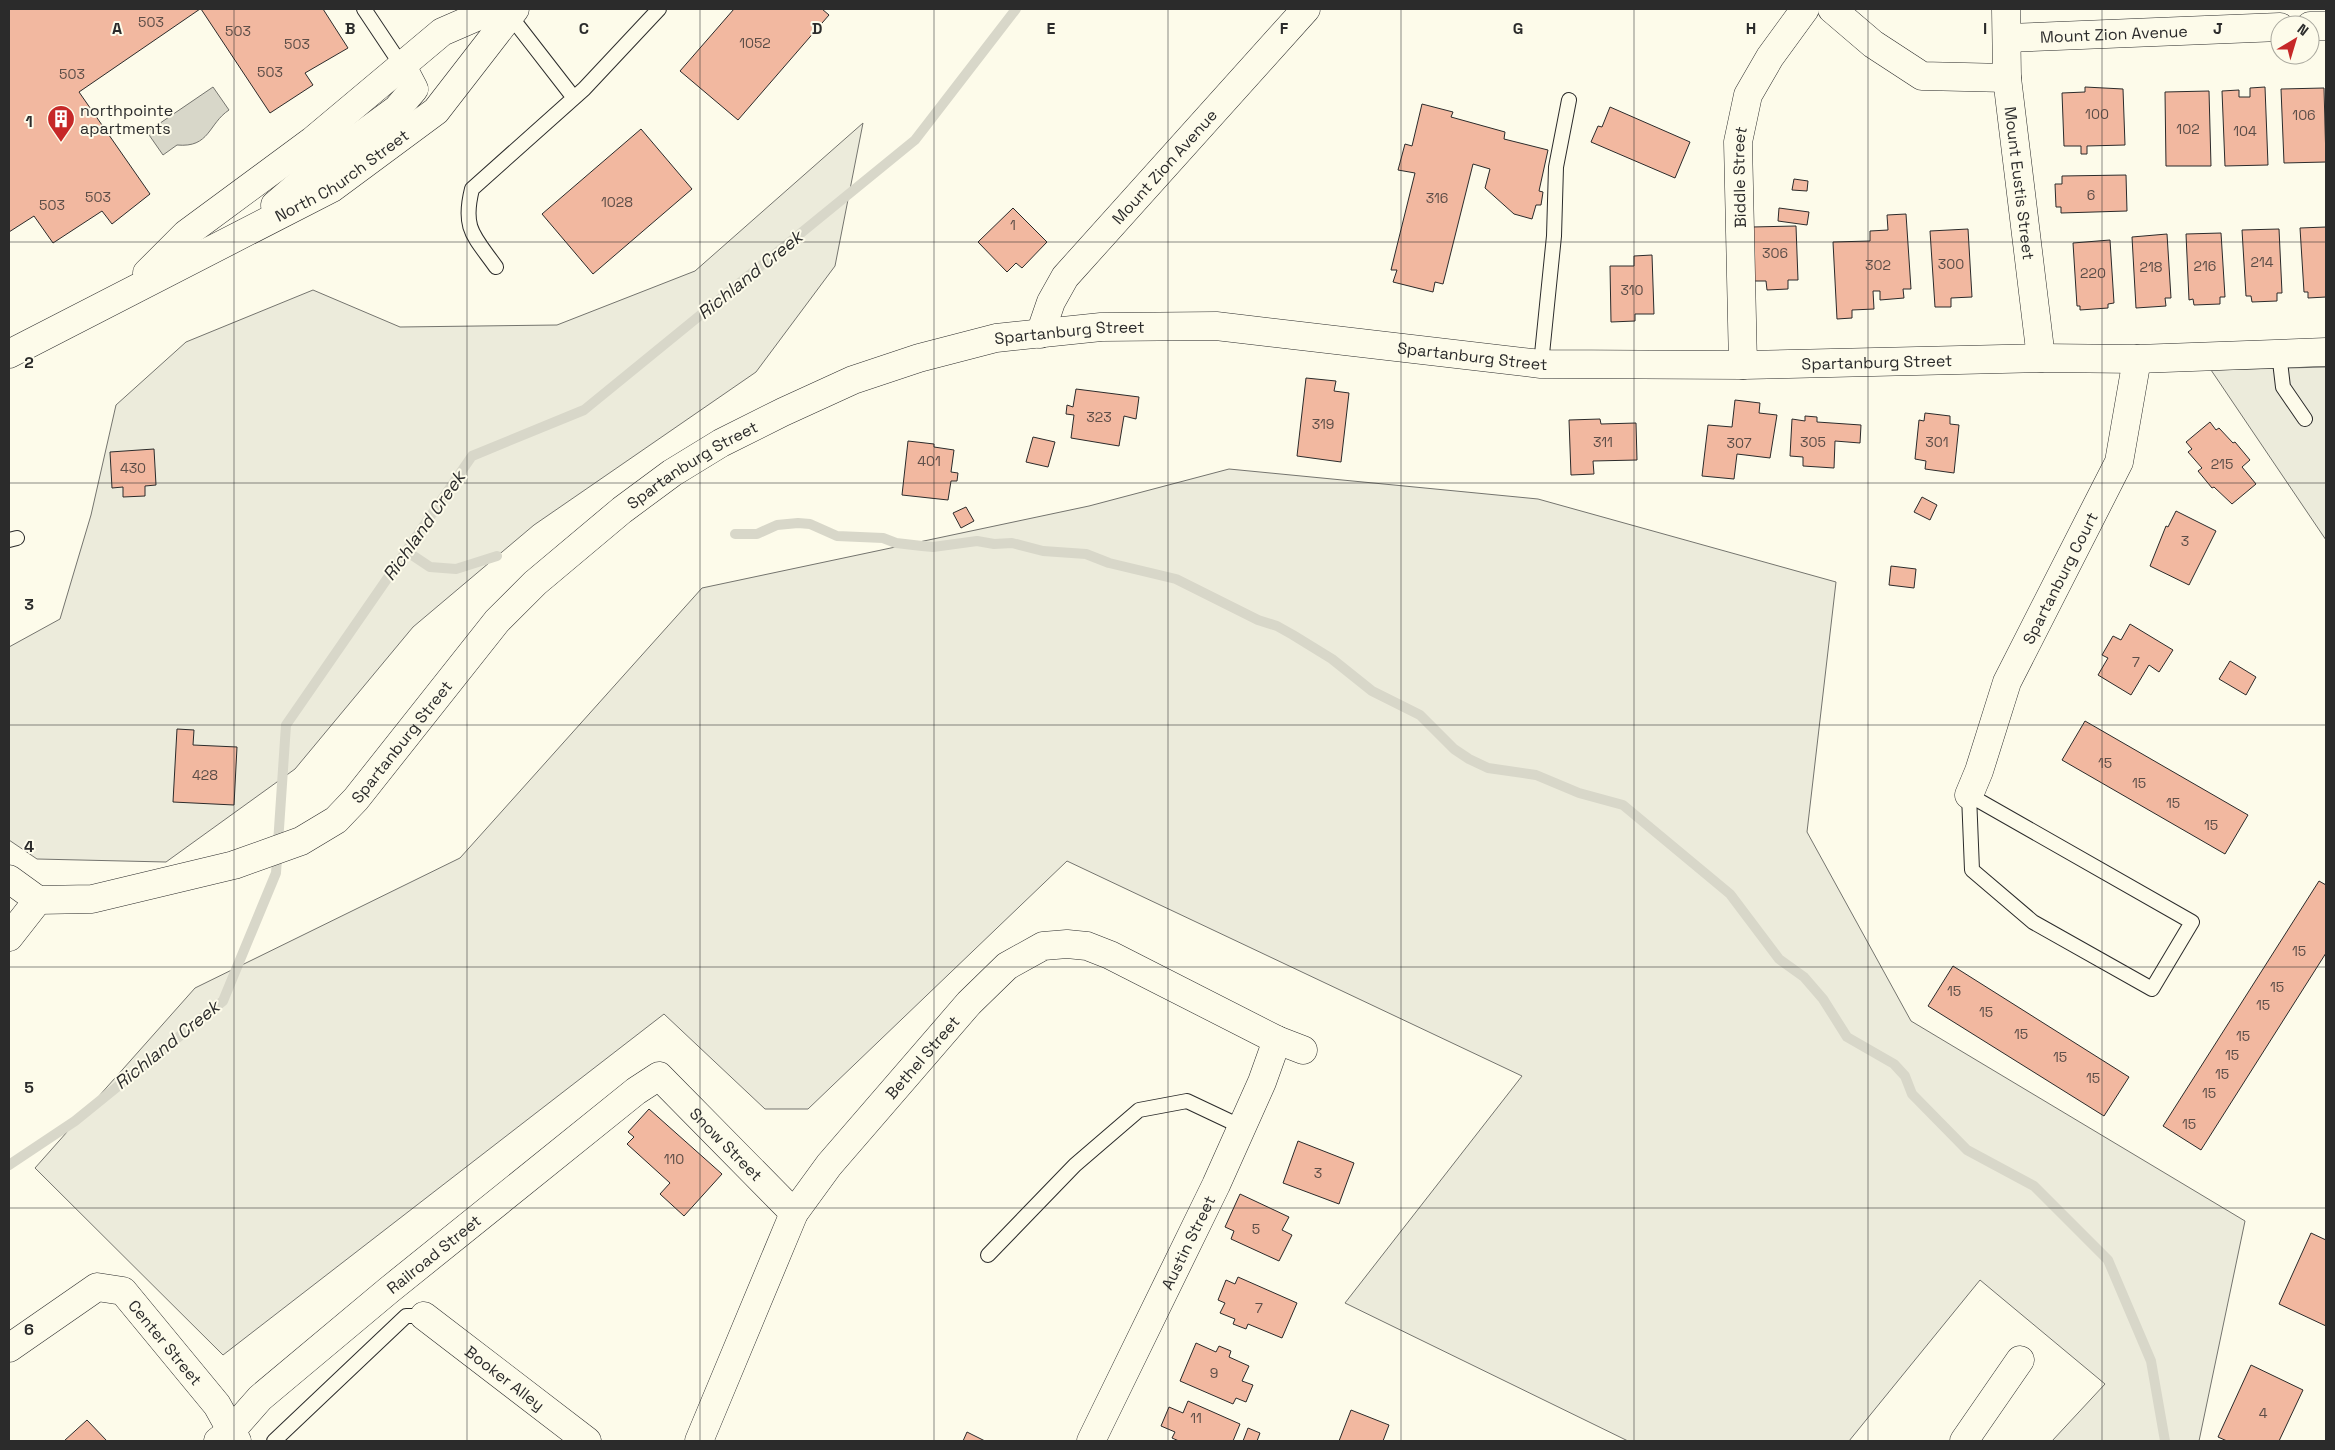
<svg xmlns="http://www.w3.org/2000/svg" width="2335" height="1450" viewBox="0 0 2335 1450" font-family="'Space Grotesk',sans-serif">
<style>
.green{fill:#ecebdb;stroke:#74746e}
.water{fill:#d8d7c9;stroke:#74746e}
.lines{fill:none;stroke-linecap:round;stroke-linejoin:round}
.stream{stroke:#d8d7c9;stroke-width:10}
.building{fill:#f2b8a0;stroke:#2b2b2b}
.service-casing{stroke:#2b2b2b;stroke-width:16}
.minor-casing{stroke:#2b2b2b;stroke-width:29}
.primary-casing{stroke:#2b2b2b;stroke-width:29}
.service{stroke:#fdfbea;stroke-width:14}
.minor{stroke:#fdfbea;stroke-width:28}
.primary{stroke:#fdfbea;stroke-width:28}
.grid{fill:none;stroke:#2b2b2b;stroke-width:1;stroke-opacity:0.55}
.labels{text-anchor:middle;stroke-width:4;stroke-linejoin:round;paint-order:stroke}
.number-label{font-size:14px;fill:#5d4e48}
.street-label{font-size:16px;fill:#2b2b2b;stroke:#fdfbea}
.poi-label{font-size:16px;fill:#2b2b2b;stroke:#fdfbea;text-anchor:start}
.water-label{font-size:18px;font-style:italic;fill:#2b2b2b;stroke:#fdfbea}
.grid-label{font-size:16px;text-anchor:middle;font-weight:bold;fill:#2b2b2b;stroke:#fdfbea;stroke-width:4;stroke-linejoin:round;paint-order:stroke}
</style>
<rect width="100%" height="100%" fill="#fdfbea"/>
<path class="green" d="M 863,123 L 835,266 L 756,372 L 534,525 L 413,627 L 295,769 L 166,862 L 37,859 L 9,840 L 9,647 L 60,619 L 91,515 L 116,405 L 186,342 L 313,290 L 400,327 L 557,325 L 695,271 Z
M 2326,367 L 2326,540 L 2211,370 Z
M 1229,469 L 1538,499 L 1836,582 L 1807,832 L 1911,1021 L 2245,1221 L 2199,1441 L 2052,1441 L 2105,1384 L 1980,1280 L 1849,1441 L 1628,1441 L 1345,1303 L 1522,1076 L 1067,861 L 808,1109 L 765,1109 L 664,1014 L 223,1355 L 35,1168 L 195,988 L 460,858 L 702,588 L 1089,506 Z"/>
<path class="water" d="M 213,87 L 229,110 C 208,124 210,148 177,145 L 163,155 L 147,132 Z"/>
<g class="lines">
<path class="stream" d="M 735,534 L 757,534 L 777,525 L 798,523 L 810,524 L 837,536 L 883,538 L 896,543 L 922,546 L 933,547 L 977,541 L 994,544 L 1012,543 L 1043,551 L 1086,554 L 1109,563 L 1176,579 L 1258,620 L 1277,626 L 1293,635 L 1332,659 L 1372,691 L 1420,715 L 1454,749 L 1469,759 L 1488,768 L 1536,775 L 1579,793 L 1623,805 L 1730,894 L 1779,959 L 1804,977 L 1823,999 L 1847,1037 L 1894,1064 L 1905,1076 L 1912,1094 L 1967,1150 L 2034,1186 L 2108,1260 L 2151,1361 L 2165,1441
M 406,551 L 430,567 L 456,569 L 497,556
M 9,1165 L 75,1121 L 223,1001 L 276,873 L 286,725 L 472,456 L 584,410 L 915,140 L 1016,9"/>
</g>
<path class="building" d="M 9,9 L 200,9 L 79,92 L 150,194 L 112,224 L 102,211 L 53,243 L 34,216 L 9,232 Z
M 201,9 L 323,9 L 348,48 L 305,73 L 313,85 L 270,113 Z
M 734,9 L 822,9 L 829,15 L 738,120 L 680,71 Z
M 2085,87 L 2123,89 L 2125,145 L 2087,146 L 2087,154 L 2081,154 L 2081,146 L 2064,146 L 2062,93 L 2085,92 Z
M 2265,87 L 2268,165 L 2225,166 L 2222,91 L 2239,90 L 2239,97 L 2250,97 L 2250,88 Z
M 2324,88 L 2326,162 L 2284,163 L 2281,89 Z
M 2209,91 L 2211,166 L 2166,166 L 2165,92 Z
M 1422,104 L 1453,112 L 1451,117 L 1505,132 L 1504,139 L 1548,150 L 1539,191 L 1543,192 L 1541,205 L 1536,205 L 1532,219 L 1514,214 L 1485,188 L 1490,169 L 1473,164 L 1443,284 L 1435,282 L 1433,292 L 1393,282 L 1397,270 L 1391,270 L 1415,173 L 1398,170 L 1405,144 L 1412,146 Z
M 1610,107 L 1690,142 L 1675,178 L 1591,142 L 1598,126 L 1602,127 Z
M 641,129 L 692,189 L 593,274 L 542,214 Z
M 2126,175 L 2127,211 L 2061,213 L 2061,207 L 2056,207 L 2055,184 L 2062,184 L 2062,176 Z
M 1794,179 L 1808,181 L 1807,191 L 1792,190 Z
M 1013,208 L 1047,242 L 1022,268 L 1016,263 L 1007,272 L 978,242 Z
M 1779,208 L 1809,212 L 1807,225 L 1778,221 Z
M 1906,214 L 1911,289 L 1903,289 L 1904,298 L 1880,300 L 1880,291 L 1873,291 L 1874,309 L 1852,310 L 1852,318 L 1837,319 L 1833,242 L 1870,241 L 1870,231 L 1888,230 L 1887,215 Z
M 1796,226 L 1798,280 L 1788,280 L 1788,289 L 1767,290 L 1766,281 L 1754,281 L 1752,227 Z
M 2326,227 L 2326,297 L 2308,298 L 2308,292 L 2304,292 L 2300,228 Z
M 1968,229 L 1972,297 L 1951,298 L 1951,307 L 1935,307 L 1930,231 Z
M 2279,229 L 2282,293 L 2277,293 L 2277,301 L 2252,302 L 2251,296 L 2246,296 L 2242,230 Z
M 2221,233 L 2225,297 L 2220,297 L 2220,304 L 2194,305 L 2193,299 L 2189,300 L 2186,234 Z
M 2167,234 L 2171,298 L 2165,298 L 2166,306 L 2136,308 L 2132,237 Z
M 2110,240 L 2114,303 L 2108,304 L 2108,308 L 2080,310 L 2080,306 L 2077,306 L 2073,243 Z
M 1652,255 L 1654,314 L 1635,314 L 1635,321 L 1611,322 L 1610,266 L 1634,266 L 1634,256 Z
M 1306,378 L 1336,381 L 1334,391 L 1349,393 L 1341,462 L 1297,456 Z
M 1076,389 L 1139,397 L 1136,419 L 1124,416 L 1119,446 L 1071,438 L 1074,415 L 1066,414 L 1067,405 L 1073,407 Z
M 1735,400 L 1760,403 L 1759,413 L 1777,415 L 1770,458 L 1737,454 L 1734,479 L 1702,476 L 1708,425 L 1732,427 Z
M 1925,413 L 1950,416 L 1950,424 L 1959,425 L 1954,473 L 1925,469 L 1926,461 L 1915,459 L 1919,420 L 1924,421 Z
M 1805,416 L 1817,417 L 1817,422 L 1861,425 L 1860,443 L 1835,441 L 1834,468 L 1803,466 L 1803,457 L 1790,456 L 1792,419 L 1805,421 Z
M 1600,419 L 1601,424 L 1636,423 L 1637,460 L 1593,461 L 1594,474 L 1571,475 L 1569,420 Z
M 2210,422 L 2216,430 L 2219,428 L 2233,443 L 2235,442 L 2250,460 L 2242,467 L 2256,484 L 2232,504 L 2214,487 L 2212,488 L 2198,471 L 2202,468 L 2188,452 L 2192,449 L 2186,442 Z
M 1033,437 L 1055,442 L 1048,467 L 1026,462 Z
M 908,441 L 934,444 L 934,447 L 954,450 L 951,472 L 958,473 L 957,481 L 951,481 L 948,500 L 902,495 Z
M 154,449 L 156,485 L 145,486 L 145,496 L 123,497 L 123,487 L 112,488 L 110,452 Z
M 1922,497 L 1937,505 L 1930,520 L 1914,512 Z
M 966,507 L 974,521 L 961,528 L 953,513 Z
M 2176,511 L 2216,531 L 2189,585 L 2150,566 L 2166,526 L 2168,527 Z
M 1891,566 L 1916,569 L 1914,588 L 1889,585 Z
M 2130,624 L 2173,650 L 2159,672 L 2149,665 L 2131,695 L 2098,675 L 2108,658 L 2102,655 L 2113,636 L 2121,640 Z
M 2230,661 L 2256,677 L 2246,695 L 2219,679 Z
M 2085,721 L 2248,815 L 2225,854 L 2062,760 Z
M 177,729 L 194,730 L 193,745 L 237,747 L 234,805 L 173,802 Z
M 2319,881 L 2326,885 L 2326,953 L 2201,1150 L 2163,1126 Z
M 1953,966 L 2129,1077 L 2104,1116 L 1928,1006 Z
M 649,1109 L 722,1174 L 684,1216 L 660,1194 L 670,1183 L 627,1144 L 634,1137 L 628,1132 Z
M 1298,1141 L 1354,1163 L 1339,1204 L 1283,1183 Z
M 1240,1194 L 1289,1217 L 1282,1230 L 1292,1235 L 1279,1261 L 1231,1239 L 1234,1231 L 1225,1227 Z
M 2311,1233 L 2326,1240 L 2326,1326 L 2279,1304 Z
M 1238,1277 L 1297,1303 L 1282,1338 L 1248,1324 L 1246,1329 L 1233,1324 L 1235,1319 L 1220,1313 L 1225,1303 L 1218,1300 L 1226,1280 L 1235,1284 Z
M 1196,1343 L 1216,1352 L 1219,1346 L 1231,1351 L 1229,1357 L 1249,1366 L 1242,1381 L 1253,1385 L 1246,1402 L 1236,1398 L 1233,1404 L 1180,1381 Z
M 2251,1365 L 2303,1390 L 2279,1441 L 2227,1441 L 2218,1437 Z
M 1188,1401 L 1240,1424 L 1233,1441 L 1179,1441 L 1172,1438 L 1175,1432 L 1161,1426 L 1169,1407 L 1183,1413 Z
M 1351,1410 L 1389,1425 L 1383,1441 L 1339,1441 Z
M 87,1420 L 107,1441 L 64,1441 Z
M 1248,1428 L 1260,1433 L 1257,1441 L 1243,1441 Z
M 967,1432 L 985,1441 L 963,1441 Z"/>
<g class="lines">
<defs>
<path id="service" d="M 364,9 L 402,66
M 508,13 L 574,98
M 496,267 C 474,236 462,229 472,189 L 584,89 L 659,9
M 2279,353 L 2283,387 L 2305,419
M 1541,364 L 1554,236 L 1556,167 L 1569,100
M 9,540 L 17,538
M 1969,795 L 2192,922 L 2152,989 L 2033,922 L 1972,870 Z
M 988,1255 L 1075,1165 L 1139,1110 L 1187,1101 L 1242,1127
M 274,1441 L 406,1316 L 424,1316"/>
<g id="minor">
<path d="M 1832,9 L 1873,44 L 1922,76 L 2007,78"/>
<path id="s1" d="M 2006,9 L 2007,78 L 2041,358"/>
<path d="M 2310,26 L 2326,26"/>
<path id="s2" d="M 2008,38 L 2280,27"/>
<path id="s3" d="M 1040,334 L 1051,302 L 1065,277 L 1306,9"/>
<path id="s4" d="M 1743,365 L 1738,142 L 1748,95 L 1770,57 L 1805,9"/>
<path id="s5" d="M 1969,795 L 1979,771 L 2007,682 L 2119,462 L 2137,359"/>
<path id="s6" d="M 9,879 L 38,900 L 92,899 L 234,865 L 301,841 L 336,820 L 356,799 L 497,621 L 535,583 L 622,510 L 672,473 L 721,443 L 783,412 L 853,380 L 919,358 L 996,338 L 1101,327 L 1216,326 L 1541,364 L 1743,365 L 2041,358 L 2137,359 L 2326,352"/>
<path d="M 9,937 L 38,900"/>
<path id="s7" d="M 424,1316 L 587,1441"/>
<path id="s8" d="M 9,1348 L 97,1287 L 123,1291 L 217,1405 L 237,1441"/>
<path id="s9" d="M 218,1441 L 230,1432 L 260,1398 L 389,1290 L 636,1091 L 659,1076 L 794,1213"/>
<path id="s10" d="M 699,1441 L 794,1213 L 829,1165 L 969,1003 L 1007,966 L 1043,946 L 1067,944 L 1087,946 L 1110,955 L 1277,1040 L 1303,1050"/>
<path id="s11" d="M 1091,1441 L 1216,1185 L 1262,1082 L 1277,1040"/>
<path d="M 1964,1441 L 2020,1360"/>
</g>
<g id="primary">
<path d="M 275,205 L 325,162 L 397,109 L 414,89 L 402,66"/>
<path d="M 147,273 L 186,234 L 312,141 L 442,32 L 495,9"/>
<path id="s12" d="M 9,354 L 332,188 L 436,111 L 515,9"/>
</g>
</defs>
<use href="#service" class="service-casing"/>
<use href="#minor" class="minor-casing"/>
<use href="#primary" class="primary-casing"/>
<use href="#service" class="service"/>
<use href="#minor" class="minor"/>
<use href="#primary" class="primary"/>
</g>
<path class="grid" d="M 234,9 L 234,1441M 467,9 L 467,1441M 700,9 L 700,1441M 934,9 L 934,1441M 1168,9 L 1168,1441M 1401,9 L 1401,1441M 1634,9 L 1634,1441M 1868,9 L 1868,1441M 2102,9 L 2102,1441M 9,242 L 2326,242M 9,483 L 2326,483M 9,725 L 2326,725M 9,967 L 2326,967M 9,1208 L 2326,1208"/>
<defs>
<symbol id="building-pin" viewBox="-11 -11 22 30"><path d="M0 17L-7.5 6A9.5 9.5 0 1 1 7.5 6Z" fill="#c62828" stroke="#fdfbea"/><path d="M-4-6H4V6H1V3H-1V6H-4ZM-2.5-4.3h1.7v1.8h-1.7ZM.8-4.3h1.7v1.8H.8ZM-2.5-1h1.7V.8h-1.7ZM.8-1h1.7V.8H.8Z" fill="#fff"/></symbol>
</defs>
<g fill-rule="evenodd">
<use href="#building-pin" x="45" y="103" width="32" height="43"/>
</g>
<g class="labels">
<g class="number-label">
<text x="151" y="27">503</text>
<text x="238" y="36">503</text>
<text x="755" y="48">1052</text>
<text x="297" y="49">503</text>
<text x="270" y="77">503</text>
<text x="72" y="79">503</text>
<text x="2097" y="119">100</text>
<text x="2304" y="120">106</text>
<text x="2188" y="134">102</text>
<text x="2245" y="136">104</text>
<text x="2091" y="200">6</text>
<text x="98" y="202">503</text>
<text x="1437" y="203">316</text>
<text x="617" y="207">1028</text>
<text x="52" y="210">503</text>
<text x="1013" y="230">1</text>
<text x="1775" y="258">306</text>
<text x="2262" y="267">214</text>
<text x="1951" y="269">300</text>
<text x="1878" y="270">302</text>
<text x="2205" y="271">216</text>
<text x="2151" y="272">218</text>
<text x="2093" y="278">220</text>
<text x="1632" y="295">310</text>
<text x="1099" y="422">323</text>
<text x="1323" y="429">319</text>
<text x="1603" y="447">311</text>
<text x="1813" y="447">305</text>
<text x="1937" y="447">301</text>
<text x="1739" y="448">307</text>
<text x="929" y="466">401</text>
<text x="2222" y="469">215</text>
<text x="133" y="473">430</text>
<text x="2185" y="546">3</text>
<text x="2136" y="667">7</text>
<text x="2105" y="768">15</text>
<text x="205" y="780">428</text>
<text x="2139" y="788">15</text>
<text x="2173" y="808">15</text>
<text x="2211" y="830">15</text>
<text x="2299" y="956">15</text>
<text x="2277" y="992">15</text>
<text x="1954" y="996">15</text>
<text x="2263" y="1010">15</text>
<text x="1986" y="1017">15</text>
<text x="2021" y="1039">15</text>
<text x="2243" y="1041">15</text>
<text x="2232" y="1060">15</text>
<text x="2060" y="1062">15</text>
<text x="2222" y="1079">15</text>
<text x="2093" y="1083">15</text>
<text x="2209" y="1098">15</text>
<text x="2189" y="1129">15</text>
<text x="674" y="1164">110</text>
<text x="1318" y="1178">3</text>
<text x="1256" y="1234">5</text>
<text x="1259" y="1313">7</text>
<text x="1214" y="1378">9</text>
<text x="2263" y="1418">4</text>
<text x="1196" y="1423">11</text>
</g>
<g class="street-label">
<text dy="6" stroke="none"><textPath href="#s2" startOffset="106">Mount Zion Avenue</textPath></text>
<text dy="6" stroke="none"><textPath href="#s3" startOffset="211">Mount Zion Avenue</textPath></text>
<text dy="6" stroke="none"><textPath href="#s12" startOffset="378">North Church Street</textPath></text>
<text dy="6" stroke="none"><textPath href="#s4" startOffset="188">Biddle Street</textPath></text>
<text dy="6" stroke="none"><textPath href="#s1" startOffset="175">Mount Eustis Street</textPath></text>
<text dy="6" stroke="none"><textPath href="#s6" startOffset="1260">Spartanburg Street</textPath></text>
<text dy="6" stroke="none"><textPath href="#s6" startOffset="1665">Spartanburg Street</textPath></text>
<text dy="6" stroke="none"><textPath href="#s6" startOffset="2070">Spartanburg Street</textPath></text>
<text dy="6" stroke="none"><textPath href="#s6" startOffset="855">Spartanburg Street</textPath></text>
<text dy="6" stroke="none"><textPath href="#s5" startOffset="236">Spartanburg Court</textPath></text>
<text dy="6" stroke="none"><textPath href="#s6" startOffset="450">Spartanburg Street</textPath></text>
<text dy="6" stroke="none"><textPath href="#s10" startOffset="449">Bethel Street</textPath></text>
<text dy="6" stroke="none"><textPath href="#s9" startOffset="669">Snow Street</textPath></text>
<text dy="6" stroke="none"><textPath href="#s11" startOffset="221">Austin Street</textPath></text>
<text dy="6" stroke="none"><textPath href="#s9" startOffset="286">Railroad Street</textPath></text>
<text dy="6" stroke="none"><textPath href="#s8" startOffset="200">Center Street</textPath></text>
<text dy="6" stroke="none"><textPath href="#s7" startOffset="102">Booker Alley</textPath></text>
</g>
<g class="poi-label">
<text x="80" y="116">northpointe<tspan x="80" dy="18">apartments</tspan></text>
</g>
<g class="water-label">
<text transform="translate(750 275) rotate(-39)" y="6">Richland Creek</text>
<text transform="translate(424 526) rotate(-55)" y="6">Richland Creek</text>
<text transform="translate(167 1045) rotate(-39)" y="6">Richland Creek</text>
</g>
</g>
<g class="grid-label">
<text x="117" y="34">A</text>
<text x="350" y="34">B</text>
<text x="584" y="34">C</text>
<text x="817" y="34">D</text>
<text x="1051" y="34">E</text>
<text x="1284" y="34">F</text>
<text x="1518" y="34">G</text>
<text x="1751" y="34">H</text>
<text x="1985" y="34">I</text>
<text x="2218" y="34">J</text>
<text x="29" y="127">1</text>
<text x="29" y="368">2</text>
<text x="29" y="610">3</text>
<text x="29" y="852">4</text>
<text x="29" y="1093">5</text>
<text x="29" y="1335">6</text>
</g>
<rect width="2335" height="1450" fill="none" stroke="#2b2b2b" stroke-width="20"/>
<g transform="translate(2295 40) rotate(38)"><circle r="24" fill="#fdfbea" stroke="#a9a89e"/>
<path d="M0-4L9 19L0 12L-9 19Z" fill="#c62828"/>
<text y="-8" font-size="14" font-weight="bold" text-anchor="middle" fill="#2b2b2b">N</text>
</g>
</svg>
